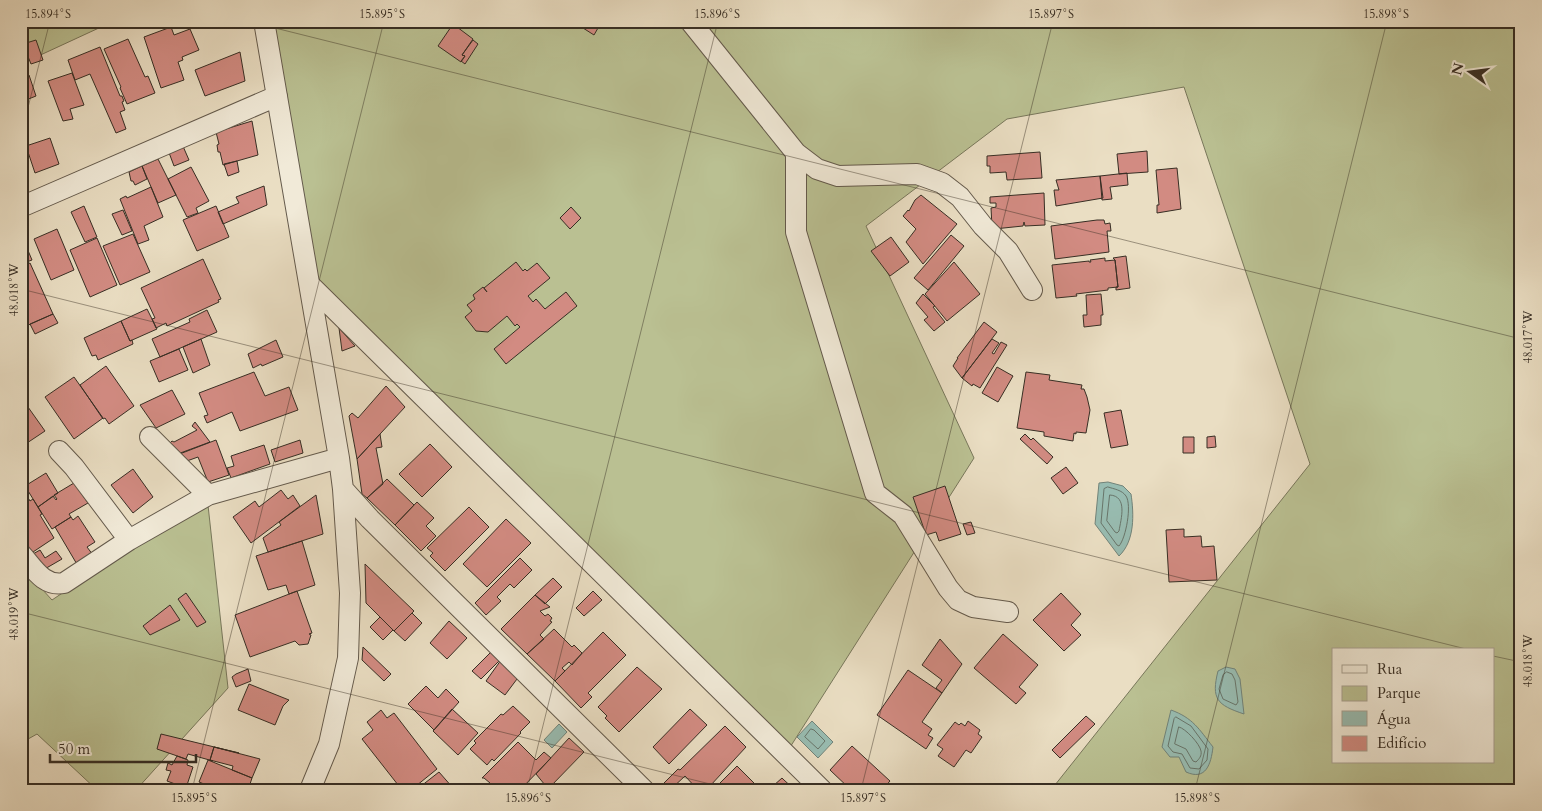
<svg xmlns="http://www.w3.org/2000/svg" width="1542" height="811" viewBox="0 0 1542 811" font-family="Cardo,serif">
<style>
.green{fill:#bac092;stroke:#78775b;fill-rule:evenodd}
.water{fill:#98bcb1;stroke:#718379}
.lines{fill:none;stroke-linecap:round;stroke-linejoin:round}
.shore{stroke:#68756a;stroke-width:1}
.building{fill:#d28b82;stroke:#372e24}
.minor-casing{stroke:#645a4c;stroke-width:22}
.minor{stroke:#f1ead8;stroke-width:20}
.ticks{fill:none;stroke:#372e24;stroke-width:1;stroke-opacity:0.45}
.neatline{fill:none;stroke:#372e24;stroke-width:2}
.ticks-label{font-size:12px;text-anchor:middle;fill:#372e24}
</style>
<rect width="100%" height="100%" fill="#eadec3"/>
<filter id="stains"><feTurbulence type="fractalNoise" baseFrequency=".004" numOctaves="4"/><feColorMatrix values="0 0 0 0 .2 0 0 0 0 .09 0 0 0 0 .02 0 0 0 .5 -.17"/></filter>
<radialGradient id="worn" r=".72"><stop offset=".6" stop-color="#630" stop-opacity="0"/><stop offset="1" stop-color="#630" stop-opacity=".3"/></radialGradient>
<path class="green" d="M 21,21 L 114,21 L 21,64 Z
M 269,21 L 1521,21 L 1521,790 L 1051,790 L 1310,464 L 1184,87 L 1007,119 L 866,226 L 974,458 L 787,752 L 316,291 ZM 1333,650 L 1493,650 L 1493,762 L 1333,762 Z
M 207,496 L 228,688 L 136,790 L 97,790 L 37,734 L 21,743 L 21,566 L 52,600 Z"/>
<path class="water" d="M 1108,482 L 1123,486 L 1131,494 C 1134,514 1135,541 1119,556 L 1095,524 L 1099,483 Z
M 1226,667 L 1235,669 L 1240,679 L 1244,714 C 1217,705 1211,699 1218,671 Z
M 1171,710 C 1193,718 1199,729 1213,747 C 1211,764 1206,781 1186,772 L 1179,757 L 1170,757 L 1162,747 Z
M 812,721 L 833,742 L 818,758 L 797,737 Z
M 559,724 L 567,732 L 552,748 L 544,740 Z"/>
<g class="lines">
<path class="shore" d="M 1108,487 C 1114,489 1122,490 1126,496 C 1132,505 1126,538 1119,546 L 1117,545 L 1101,523 L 1104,489 Z
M 1110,495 C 1128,496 1121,519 1119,531 L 1117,533 L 1115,532 L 1107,521 Z
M 1227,672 L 1232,674 L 1235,680 L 1238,702 L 1236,705 L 1223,699 L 1219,689 L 1223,675 Z
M 1176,717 L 1191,726 L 1208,749 L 1207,760 L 1199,769 L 1190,768 L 1182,754 L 1173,752 L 1168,746 L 1174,719 Z
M 1179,727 C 1185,728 1200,744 1201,751 C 1202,756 1199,759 1196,762 L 1193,761 L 1186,749 L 1175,744 Z
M 811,729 L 814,730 L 825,741 L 818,749 L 805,737 Z"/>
</g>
<path class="building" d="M 572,21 L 602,21 L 594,35 Z
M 453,24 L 473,39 L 462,55 L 465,56 L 461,62 L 438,46 Z
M 171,27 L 174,35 L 190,29 L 199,50 L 182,57 L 183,60 L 178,62 L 184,80 L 161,88 L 144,37 Z
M 128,39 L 145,77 L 148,76 L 155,93 L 127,104 L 120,88 L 121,87 L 104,49 Z
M 36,40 L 43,60 L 31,64 L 23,44 Z
M 473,40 L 478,44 L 465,64 L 461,61 L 465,56 L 462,55 Z
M 100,47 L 120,96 L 122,96 L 124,101 L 122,102 L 125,110 L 120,112 L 126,129 L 116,133 L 90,74 L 75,80 L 68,60 Z
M 240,52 L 245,81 L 205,96 L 195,70 Z
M 72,73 L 84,105 L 70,109 L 73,119 L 63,121 L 48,81 Z
M 29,75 L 36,96 L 21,102 L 21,78 Z
M 252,121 L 258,155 L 223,165 L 220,152 L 218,152 L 217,145 L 219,144 L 216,132 Z
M 50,138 L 59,164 L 35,173 L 26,146 Z
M 182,144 L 189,160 L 174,166 L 168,150 Z
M 1147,151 L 1148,172 L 1119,174 L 1117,154 Z
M 1040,152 L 1042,178 L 1007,180 L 1006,172 L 990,173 L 990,166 L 987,166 L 987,156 Z
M 158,159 L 176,195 L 158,203 L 142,166 Z
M 237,161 L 239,172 L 228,176 L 224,164 Z
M 142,166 L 147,179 L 135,185 L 133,181 L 131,181 L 129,172 Z
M 191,167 L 209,201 L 196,208 L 198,213 L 187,217 L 168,179 Z
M 1177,168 L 1181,209 L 1157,213 L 1157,205 L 1159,205 L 1156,170 Z
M 1127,173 L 1128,185 L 1110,187 L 1112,199 L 1102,200 L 1100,176 Z
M 1100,176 L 1103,198 L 1056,206 L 1054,190 L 1059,190 L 1056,180 Z
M 264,186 L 267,205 L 223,224 L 218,212 L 239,203 L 236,197 Z
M 151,187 L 163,217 L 144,226 L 149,240 L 138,244 L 120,199 L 126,196 L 127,198 Z
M 1044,193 L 1045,225 L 1025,226 L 1024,222 L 1023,226 L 994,229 L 992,227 L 991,208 L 996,207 L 996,203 L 990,203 L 990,197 Z
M 921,195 L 957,224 L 923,264 L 906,242 L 916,229 L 903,216 L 908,210 L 909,211 L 915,200 Z
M 84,206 L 97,237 L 85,242 L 71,212 Z
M 216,206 L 229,237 L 197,251 L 183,220 Z
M 571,207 L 581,218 L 570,229 L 560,218 Z
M 123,210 L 132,231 L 122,235 L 112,214 Z
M 1097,220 L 1104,220 L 1105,224 L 1110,223 L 1111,231 L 1107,231 L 1109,252 L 1055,259 L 1051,226 Z
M 57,229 L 74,270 L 51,280 L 34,239 Z
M 21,234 L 32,260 L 21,264 Z
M 133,234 L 150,272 L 120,285 L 103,246 Z
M 951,235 L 964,246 L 928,290 L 914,278 Z
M 891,237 L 909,262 L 890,276 L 871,251 Z
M 97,238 L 117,285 L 90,297 L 70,250 Z
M 1126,256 L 1130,288 L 1116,290 L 1116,287 L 1118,287 L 1115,260 L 1113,258 Z
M 1105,258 L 1105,261 L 1115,260 L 1118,287 L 1108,288 L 1108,290 L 1076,294 L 1077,296 L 1056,298 L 1052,265 L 1089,261 L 1089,262 L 1091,262 L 1090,260 Z
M 203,259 L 221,299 L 218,300 L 219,302 L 167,326 L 166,323 L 156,328 L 152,319 L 155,318 L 141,288 Z
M 516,262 L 523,271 L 525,269 L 527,271 L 537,263 L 550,278 L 528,296 L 533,302 L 536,299 L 545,309 L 566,292 L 577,306 L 506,364 L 494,349 L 520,327 L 517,324 L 515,326 L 507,316 L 488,332 L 476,331 L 465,317 L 472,311 L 467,305 L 475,299 L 473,295 L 483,287 L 487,292 L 484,288 Z
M 954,262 L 980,294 L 947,321 L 925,294 Z
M 30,263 L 53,314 L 24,327 L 21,321 L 21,290 L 25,288 L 21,281 L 21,267 Z
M 923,294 L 935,306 L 933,307 L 945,322 L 934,331 L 924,320 L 928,317 L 916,303 Z
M 1101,294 L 1103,315 L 1101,315 L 1101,325 L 1084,327 L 1083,315 L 1087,315 L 1086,295 Z
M 147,309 L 157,329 L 130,341 L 121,321 Z
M 207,310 L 217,332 L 160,357 L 152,339 L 190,322 L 189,319 Z
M 53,314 L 58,323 L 35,334 L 30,324 Z
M 121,321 L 130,341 L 132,340 L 133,344 L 98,360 L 96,355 L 92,356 L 84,338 Z
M 984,322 L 997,332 L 962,378 L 953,366 L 958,358 L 957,358 Z
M 339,328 L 355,346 L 342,351 Z
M 201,339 L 210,365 L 193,373 L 183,347 Z
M 992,339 L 999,343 L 992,353 L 994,354 L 1001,342 L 1007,345 L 980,388 L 973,384 L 972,386 L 962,378 Z
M 276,340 L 283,357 L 262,366 L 261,364 L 253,368 L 248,354 Z
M 179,349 L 188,370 L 159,382 L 150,361 Z
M 106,366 L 134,406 L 109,424 L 105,418 L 103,419 L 80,385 Z
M 997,367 L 1013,376 L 998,402 L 982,393 Z
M 254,372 L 265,396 L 289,387 L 298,410 L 240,431 L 232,412 L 207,423 L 204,416 L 208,415 L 199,393 Z
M 1026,372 L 1050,375 L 1049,380 L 1082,385 L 1081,389 L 1084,389 L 1087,397 L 1090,410 L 1086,433 L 1076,432 L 1076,434 L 1074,433 L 1073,441 L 1044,436 L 1044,432 L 1017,428 Z
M 74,377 L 103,418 L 74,439 L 45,397 Z
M 386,386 L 405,407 L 357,459 L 349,416 L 352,413 L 358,418 Z
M 172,390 L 185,414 L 156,428 L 140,405 Z
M 23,400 L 45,431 L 27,443 L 21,434 L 21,401 Z
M 1121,410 L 1128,445 L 1111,448 L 1104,413 Z
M 195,422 L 210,442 L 175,455 L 167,446 L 172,441 L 174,442 L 197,430 L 192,426 Z
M 380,434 L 382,447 L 376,448 L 383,484 L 367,498 L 362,494 L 357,459 Z
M 1025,434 L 1031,440 L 1033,438 L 1053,457 L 1047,464 L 1020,439 Z
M 1215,436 L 1216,447 L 1207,448 L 1207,437 Z
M 1183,437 L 1194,437 L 1194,453 L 1183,453 Z
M 216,440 L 229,475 L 208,482 L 198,457 L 184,462 L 177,455 Z
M 300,440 L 303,453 L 275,462 L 271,450 Z
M 430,444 L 452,467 L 422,497 L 399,474 Z
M 264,445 L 270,464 L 231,478 L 227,468 L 234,466 L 231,456 Z
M 1066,467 L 1078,483 L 1063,494 L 1051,478 Z
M 133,469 L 153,497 L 133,513 L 111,485 Z
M 46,473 L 58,493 L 38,507 L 25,486 Z
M 387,479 L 414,505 L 395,525 L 367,498 Z
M 74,483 L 88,503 L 69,514 L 71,517 L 52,529 L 38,507 L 53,496 L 56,500 L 57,499 L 54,495 Z
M 21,486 L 30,501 L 33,499 L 42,514 L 40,515 L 54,538 L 30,554 L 21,540 L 23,525 Z
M 945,486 L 961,534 L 939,541 L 936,532 L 926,535 L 913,497 Z
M 281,490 L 288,499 L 293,495 L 300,506 L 251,543 L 233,517 L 255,501 L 259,507 Z
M 316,495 L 323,534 L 268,552 L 263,538 L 281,525 L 279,522 Z
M 417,502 L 434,518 L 426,526 L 436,536 L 421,551 L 395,525 Z
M 469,507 L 489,527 L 445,571 L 430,556 L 433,553 L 427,548 Z
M 78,516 L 95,542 L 87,547 L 93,555 L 78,566 L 55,527 L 71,517 L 73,520 Z
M 506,519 L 531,543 L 487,587 L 463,564 Z
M 971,522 L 975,533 L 967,535 L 963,524 Z
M 1184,529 L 1184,537 L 1201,536 L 1202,547 L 1214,546 L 1217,580 L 1169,582 L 1166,530 Z
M 302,541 L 315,585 L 289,594 L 286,585 L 268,590 L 256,556 Z
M 40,550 L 45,558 L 56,551 L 62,559 L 43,570 L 33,554 Z
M 520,558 L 532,570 L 514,588 L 510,584 L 497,597 L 501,601 L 486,615 L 475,603 Z
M 365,564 L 414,611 L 394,631 L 366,603 Z
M 553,578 L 562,587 L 545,604 L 535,595 Z
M 297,591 L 312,633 L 309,634 L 311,635 L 308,644 L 299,645 L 295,641 L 250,657 L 235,615 Z
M 593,591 L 602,600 L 584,616 L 576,608 Z
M 186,593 L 206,622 L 197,627 L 178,599 Z
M 1061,593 L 1081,614 L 1071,625 L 1081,635 L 1064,651 L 1033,620 Z
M 535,595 L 550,607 L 540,611 L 545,616 L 548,614 L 552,618 L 550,621 L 552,622 L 540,635 L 544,639 L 527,654 L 501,629 Z
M 170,605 L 180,620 L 150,635 L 143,626 Z
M 412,613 L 422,623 L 405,641 L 394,631 Z
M 380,617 L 393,630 L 383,640 L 370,627 Z
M 449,621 L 467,638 L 447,659 L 430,643 Z
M 554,629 L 572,647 L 574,645 L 582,653 L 572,665 L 569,662 L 562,668 L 565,671 L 555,681 L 527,654 Z
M 603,632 L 626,655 L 588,693 L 592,697 L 581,708 L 555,681 Z
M 1003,634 L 1038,665 L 1019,687 L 1026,693 L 1016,704 L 974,668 Z
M 940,639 L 962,664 L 942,693 L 936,688 L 942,680 L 922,665 Z
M 363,647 L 391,674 L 384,681 L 362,660 Z
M 492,651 L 501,659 L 481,679 L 472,671 Z
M 501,660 L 520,675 L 505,695 L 486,681 Z
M 637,667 L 662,689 L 619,732 L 605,718 L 607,716 L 598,707 Z
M 248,669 L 251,681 L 236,687 L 232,677 L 236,674 Z
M 908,670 L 942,693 L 922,722 L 932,729 L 928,735 L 933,738 L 926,749 L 877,715 Z
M 249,684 L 289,700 L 283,706 L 275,725 L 238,710 Z
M 426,686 L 438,698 L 446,689 L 459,702 L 434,730 L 408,704 Z
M 513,706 L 530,722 L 520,732 L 521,733 L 494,761 L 492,759 L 487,765 L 470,749 L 476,743 L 474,741 L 501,714 L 503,715 Z
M 452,709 L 478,733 L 458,755 L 433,731 Z
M 690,709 L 707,725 L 669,764 L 653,747 Z
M 381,710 L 387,718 L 394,713 L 437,769 L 411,790 L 402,790 L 362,739 L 373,730 L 367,722 Z
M 1086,716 L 1095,724 L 1060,758 L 1052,750 Z
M 968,721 L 980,730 L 978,734 L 982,737 L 971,753 L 966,750 L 954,767 L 938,756 L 943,749 L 937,745 L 955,722 L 959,725 L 961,723 L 965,726 Z
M 725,726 L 746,747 L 710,786 L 709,785 L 704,790 L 698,790 L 685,776 L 670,790 L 664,790 L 661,786 L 678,769 L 680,770 Z
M 161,734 L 239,753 L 214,747 L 210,760 L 213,761 L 188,754 L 186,759 L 157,749 Z
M 569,738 L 584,752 L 550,787 L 546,784 L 545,785 L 536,774 Z
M 518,742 L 536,760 L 544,752 L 551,758 L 520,790 L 494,790 L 489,784 L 490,783 L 484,778 L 482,778 Z
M 852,746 L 890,781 L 882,790 L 851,790 L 830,770 Z
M 214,747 L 260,759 L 252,778 L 232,770 L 233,766 L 210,760 Z
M 177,756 L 188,760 L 187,765 L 193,767 L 186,788 L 167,781 L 171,771 L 166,770 L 168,763 L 172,765 Z
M 208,760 L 252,778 L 248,790 L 219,790 L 199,782 Z
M 737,766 L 761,790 L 713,790 Z
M 439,772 L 453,788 L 451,790 L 416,790 Z
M 782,778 L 784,780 L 795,790 L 772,790 L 774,787 L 773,786 Z"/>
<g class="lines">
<defs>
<path id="minor" d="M 264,21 L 339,458 L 343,489 L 350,593 L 348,658 L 329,744 L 310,790
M 690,21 L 796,153 L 817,169 L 838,176 L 917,174 L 942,183 L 960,197 L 983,226 L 1008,251 L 1032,290
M 796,153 L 796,232 L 875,493 L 903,515 L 948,588 L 958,600 L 973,607 L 1008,612
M 21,207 L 277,96
M 310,285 L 822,790
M 150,437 L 208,495
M 59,451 L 74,467 L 129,540
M 343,489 L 370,519 L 644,790
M 21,554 C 33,567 43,587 64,583 L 129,540 L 208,495 L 339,458"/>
</defs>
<use href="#minor" class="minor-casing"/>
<use href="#minor" class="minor"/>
</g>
<path class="ticks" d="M 247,21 L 1521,339M 21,135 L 50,21M 21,289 L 1470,650M 21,612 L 734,790M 1493,656 L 1521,662M 192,790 L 384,21M 527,790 L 718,21M 861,790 L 1053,21M 1195,790 L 1387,21"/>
<rect width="1542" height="811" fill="none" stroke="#eadec3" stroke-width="55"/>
<rect x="1332" y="648" width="162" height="115" fill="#f1ead8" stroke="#a79f90"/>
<rect x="1342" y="665" width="25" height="8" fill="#f1ead8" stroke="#a79f90"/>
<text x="1377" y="674" font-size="15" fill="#372e24">Rua</text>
<rect x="1342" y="686" width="25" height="15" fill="#bac092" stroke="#a79f90"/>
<text x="1377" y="698" font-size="15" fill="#372e24">Parque</text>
<rect x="1342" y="711" width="25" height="15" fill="#98bcb1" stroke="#a79f90"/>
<text x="1377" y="724" font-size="15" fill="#372e24">Água</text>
<rect x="1342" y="736" width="25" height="15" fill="#d28b82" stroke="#a79f90"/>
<text x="1377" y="748" font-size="15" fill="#372e24">Edifício</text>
<g transform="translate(1470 72) rotate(284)" stroke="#f1ead8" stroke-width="4" paint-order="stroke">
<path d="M0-4L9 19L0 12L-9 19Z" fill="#372e24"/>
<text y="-8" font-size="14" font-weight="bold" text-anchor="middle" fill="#372e24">N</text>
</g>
<path d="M50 754v8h146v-8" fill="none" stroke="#372e24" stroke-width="2.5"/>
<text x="58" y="754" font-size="15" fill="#372e24" stroke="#f1ead8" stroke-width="4" paint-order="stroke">50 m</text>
<rect x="28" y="28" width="1486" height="756" class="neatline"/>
<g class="ticks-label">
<text x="48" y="18">15.894°S</text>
<text x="382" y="18">15.895°S</text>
<text x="717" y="18">15.896°S</text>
<text x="1051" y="18">15.897°S</text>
<text x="1386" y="18">15.898°S</text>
<text transform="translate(14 290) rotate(-90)" y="4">48.018°W</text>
<text transform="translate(1528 337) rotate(-90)" y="4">48.017°W</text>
<text transform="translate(14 614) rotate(-90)" y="4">48.019°W</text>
<text transform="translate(1528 661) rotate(-90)" y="4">48.018°W</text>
<text x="194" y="802">15.895°S</text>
<text x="528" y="802">15.896°S</text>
<text x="863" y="802">15.897°S</text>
<text x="1197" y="802">15.898°S</text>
</g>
<rect width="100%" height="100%" filter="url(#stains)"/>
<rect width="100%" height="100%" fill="url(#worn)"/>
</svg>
